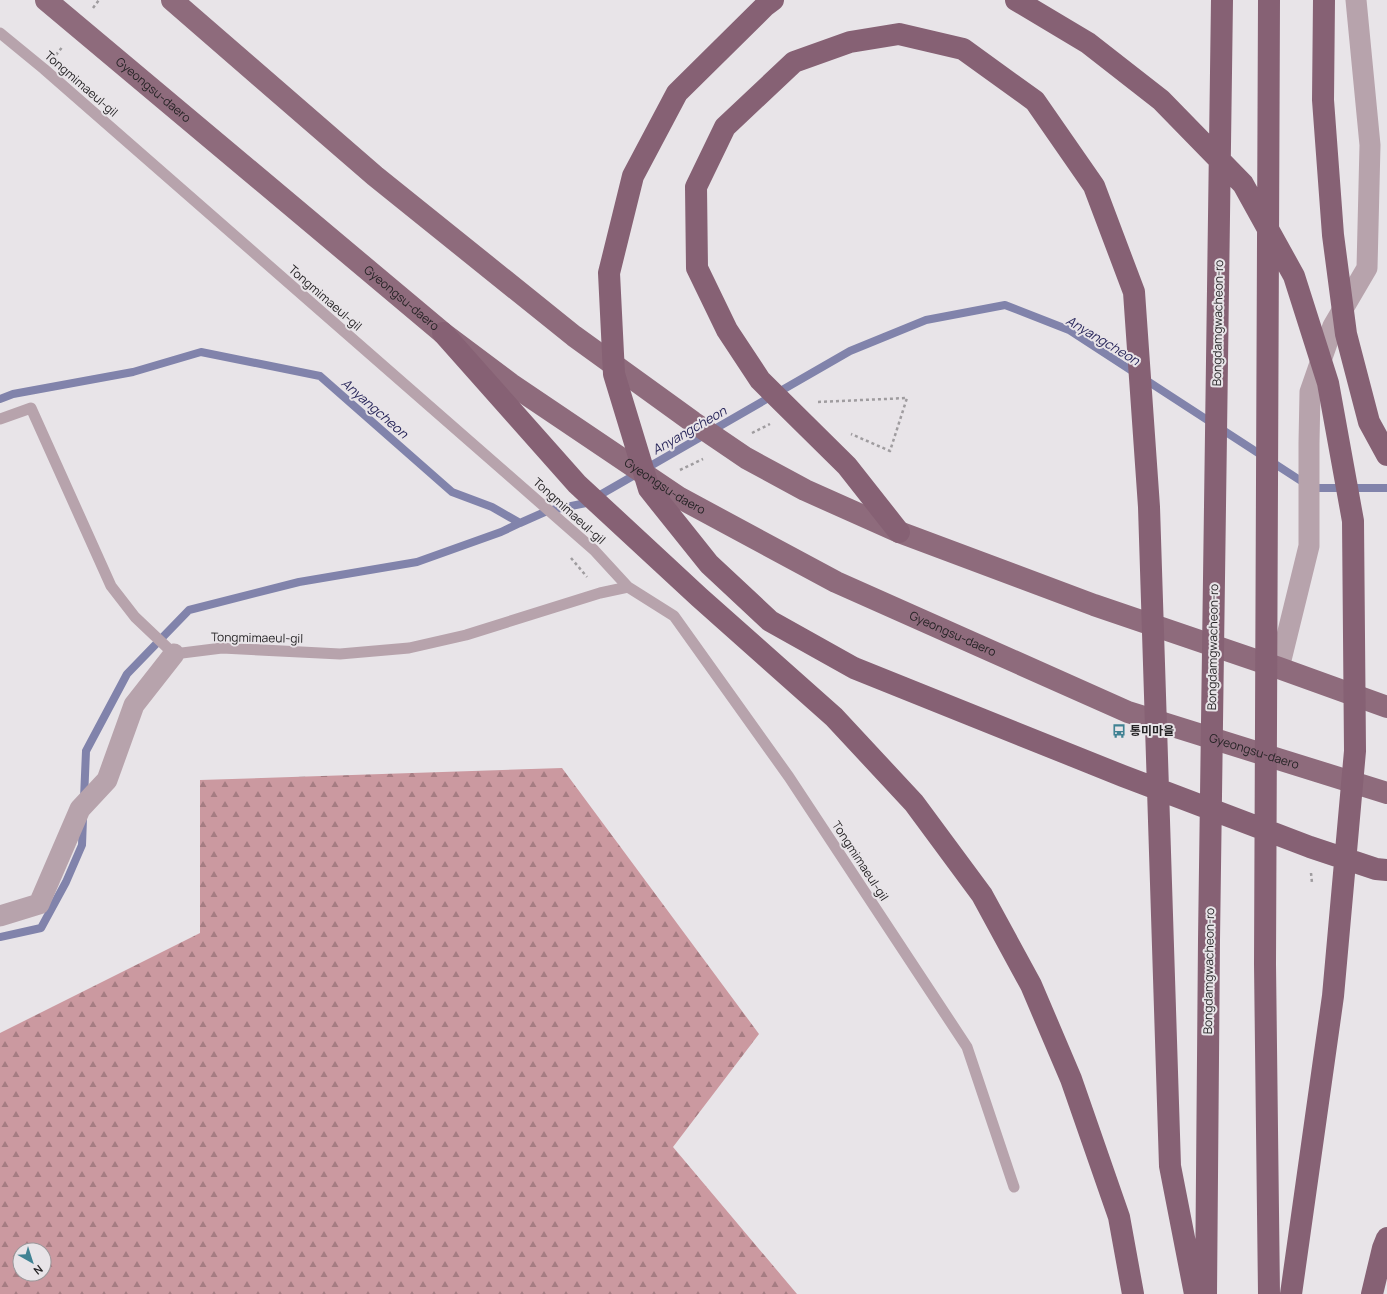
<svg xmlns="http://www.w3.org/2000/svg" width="1387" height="1294" viewBox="0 0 1387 1294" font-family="Manrope,'Noto Sans KR',sans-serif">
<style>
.forest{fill:url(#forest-firs);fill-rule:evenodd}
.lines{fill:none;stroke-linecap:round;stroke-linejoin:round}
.stream{stroke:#8183ab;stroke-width:8}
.path{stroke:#9f9c9f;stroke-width:2.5;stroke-dasharray:3 3;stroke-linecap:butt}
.service{stroke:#b7a3ac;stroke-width:11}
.minor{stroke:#b7a3ac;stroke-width:21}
.primary{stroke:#8e6b7c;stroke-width:22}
.trunk{stroke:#866174;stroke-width:22}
.labels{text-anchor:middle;stroke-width:4;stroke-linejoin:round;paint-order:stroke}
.street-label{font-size:12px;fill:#252325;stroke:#e8e4e8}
.poi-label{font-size:12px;font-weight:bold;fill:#252325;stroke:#e8e4e8;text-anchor:start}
.water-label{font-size:13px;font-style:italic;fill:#29275b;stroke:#e8e4e8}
</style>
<defs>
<pattern id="forest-firs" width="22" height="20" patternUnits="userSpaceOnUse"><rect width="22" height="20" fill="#cb99a0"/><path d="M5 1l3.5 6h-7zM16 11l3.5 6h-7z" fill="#a57c82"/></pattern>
</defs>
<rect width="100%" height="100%" fill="#e8e4e8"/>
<path class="forest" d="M 562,768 L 759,1034 L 673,1147 L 797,1294 L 0,1294 L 0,1033 L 200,933 L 200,780 ZM 20,1250 L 44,1250 L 44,1274 L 20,1274 Z"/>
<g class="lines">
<path class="stream" d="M 0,399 L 13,394 L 133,372 L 201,352 L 320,376 L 452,492 L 492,507 L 520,523 L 547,511 L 586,503 L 850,351 L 926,320 L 1005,305 L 1069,330 L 1312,488 L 1387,488
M 84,799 L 86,751 L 127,674 L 189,610 L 299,582 L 417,562 L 501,532 L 520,523
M 0,937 L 41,928 L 66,882 L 82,845 L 83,818"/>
<path class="path" d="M 93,8 L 99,0
M 56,55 L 63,46
M 818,402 L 907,398 L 890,451 L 851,434
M 752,433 L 770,424
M 680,470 L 703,459
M 571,558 L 587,577
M 1311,873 L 1312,883"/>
<path class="service" d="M 0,33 L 44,69 L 594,550 L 628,587 L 674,616 L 789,777 L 967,1047 L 1014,1187
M 0,419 L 31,408 L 111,586 L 135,617 L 174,654 L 222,648 L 340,654 L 409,648 L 466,635 L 600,593 L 628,587"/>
<path class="minor" d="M 1279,668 L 1309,546 L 1309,443 L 1310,392 L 1333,326 L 1367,268 L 1370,145 L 1356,0
M 0,916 L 39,904 L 80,809 L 107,780 L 134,705 L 174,654"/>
<g class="primary">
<path id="s1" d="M 46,0 L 443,333 L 511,384 L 680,498 L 836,582 L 1128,712 L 1387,793"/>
<path d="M 172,0 L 375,176 L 574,336 L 693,422 L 746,458 L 805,490 L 899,532 L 1094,605 L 1279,668 L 1387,707"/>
</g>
<path class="trunk" d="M 773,0 L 765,6 L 677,93 L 633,176 L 609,273 L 614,374 L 649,489 L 709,564 L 770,621 L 854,668 L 1123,776 L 1310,847 L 1376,869 L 1387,870
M 1016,0 L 1088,43 L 1161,100 L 1243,184 L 1294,276 L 1328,383 L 1353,521 L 1355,751 L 1333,996 L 1291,1294
M 1269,0 L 1265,964 L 1269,1294
M 1324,0 L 1323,100 L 1333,235 L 1346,334 L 1369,422 L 1387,455
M 443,333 L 577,484 L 699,597 L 834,717 L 914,803 L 982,895 L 1031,985 L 1071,1079 L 1119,1217 L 1133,1294
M 899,532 L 847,466 L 760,380 L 727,330 L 697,268 L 696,187 L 725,127 L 794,62 L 850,42 L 899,34 L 963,49 L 1035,101 L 1094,186 L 1134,292 L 1149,507 L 1170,1166 L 1195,1294
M 1206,1294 L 1209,940 L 1222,0
M 1372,1294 L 1383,1248 L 1387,1238"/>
</g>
<defs>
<symbol id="bus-bare" viewBox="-9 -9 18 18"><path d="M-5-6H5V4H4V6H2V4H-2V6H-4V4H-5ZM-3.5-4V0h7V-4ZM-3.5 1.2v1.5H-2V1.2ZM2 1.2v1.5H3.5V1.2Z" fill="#408293" stroke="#e8e4e8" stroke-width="2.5" paint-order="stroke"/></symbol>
</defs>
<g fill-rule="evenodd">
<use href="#bus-bare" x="1109" y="721" width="20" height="20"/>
</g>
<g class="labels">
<g class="street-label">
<text transform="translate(81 84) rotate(41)" y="4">Tongmimaeul-gil</text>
<text dy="4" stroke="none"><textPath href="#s1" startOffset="140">Gyeongsu-daero</textPath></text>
<text transform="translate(325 298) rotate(41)" y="4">Tongmimaeul-gil</text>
<text dy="4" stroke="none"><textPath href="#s1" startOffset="464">Gyeongsu-daero</textPath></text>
<text transform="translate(1218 323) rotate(-89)" y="4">Bongdamgwacheon-ro</text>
<text dy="4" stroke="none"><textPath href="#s1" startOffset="788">Gyeongsu-daero</textPath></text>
<text transform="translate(569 511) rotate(42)" y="4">Tongmimaeul-gil</text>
<text dy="4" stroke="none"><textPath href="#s1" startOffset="1112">Gyeongsu-daero</textPath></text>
<text transform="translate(257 638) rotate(1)" y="4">Tongmimaeul-gil</text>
<text transform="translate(1213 647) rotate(-89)" y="4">Bongdamgwacheon-ro</text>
<text dy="4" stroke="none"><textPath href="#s1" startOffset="1436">Gyeongsu-daero</textPath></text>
<text transform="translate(860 861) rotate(57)" y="4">Tongmimaeul-gil</text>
<text transform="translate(1209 971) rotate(-89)" y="4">Bongdamgwacheon-ro</text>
</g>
<g class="poi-label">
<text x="1130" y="735">통미마을</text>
</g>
<g class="water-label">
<text transform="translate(1103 340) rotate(31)" y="5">Anyangcheon</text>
<text transform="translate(375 408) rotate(41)" y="5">Anyangcheon</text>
<text transform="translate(689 430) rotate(-30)" y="5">Anyangcheon</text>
</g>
</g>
<g transform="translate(32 1262) rotate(141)"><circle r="19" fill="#e8e4e8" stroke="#9a979a"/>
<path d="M0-3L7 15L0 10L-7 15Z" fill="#408293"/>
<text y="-6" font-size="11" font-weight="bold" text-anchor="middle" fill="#252325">N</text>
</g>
</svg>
